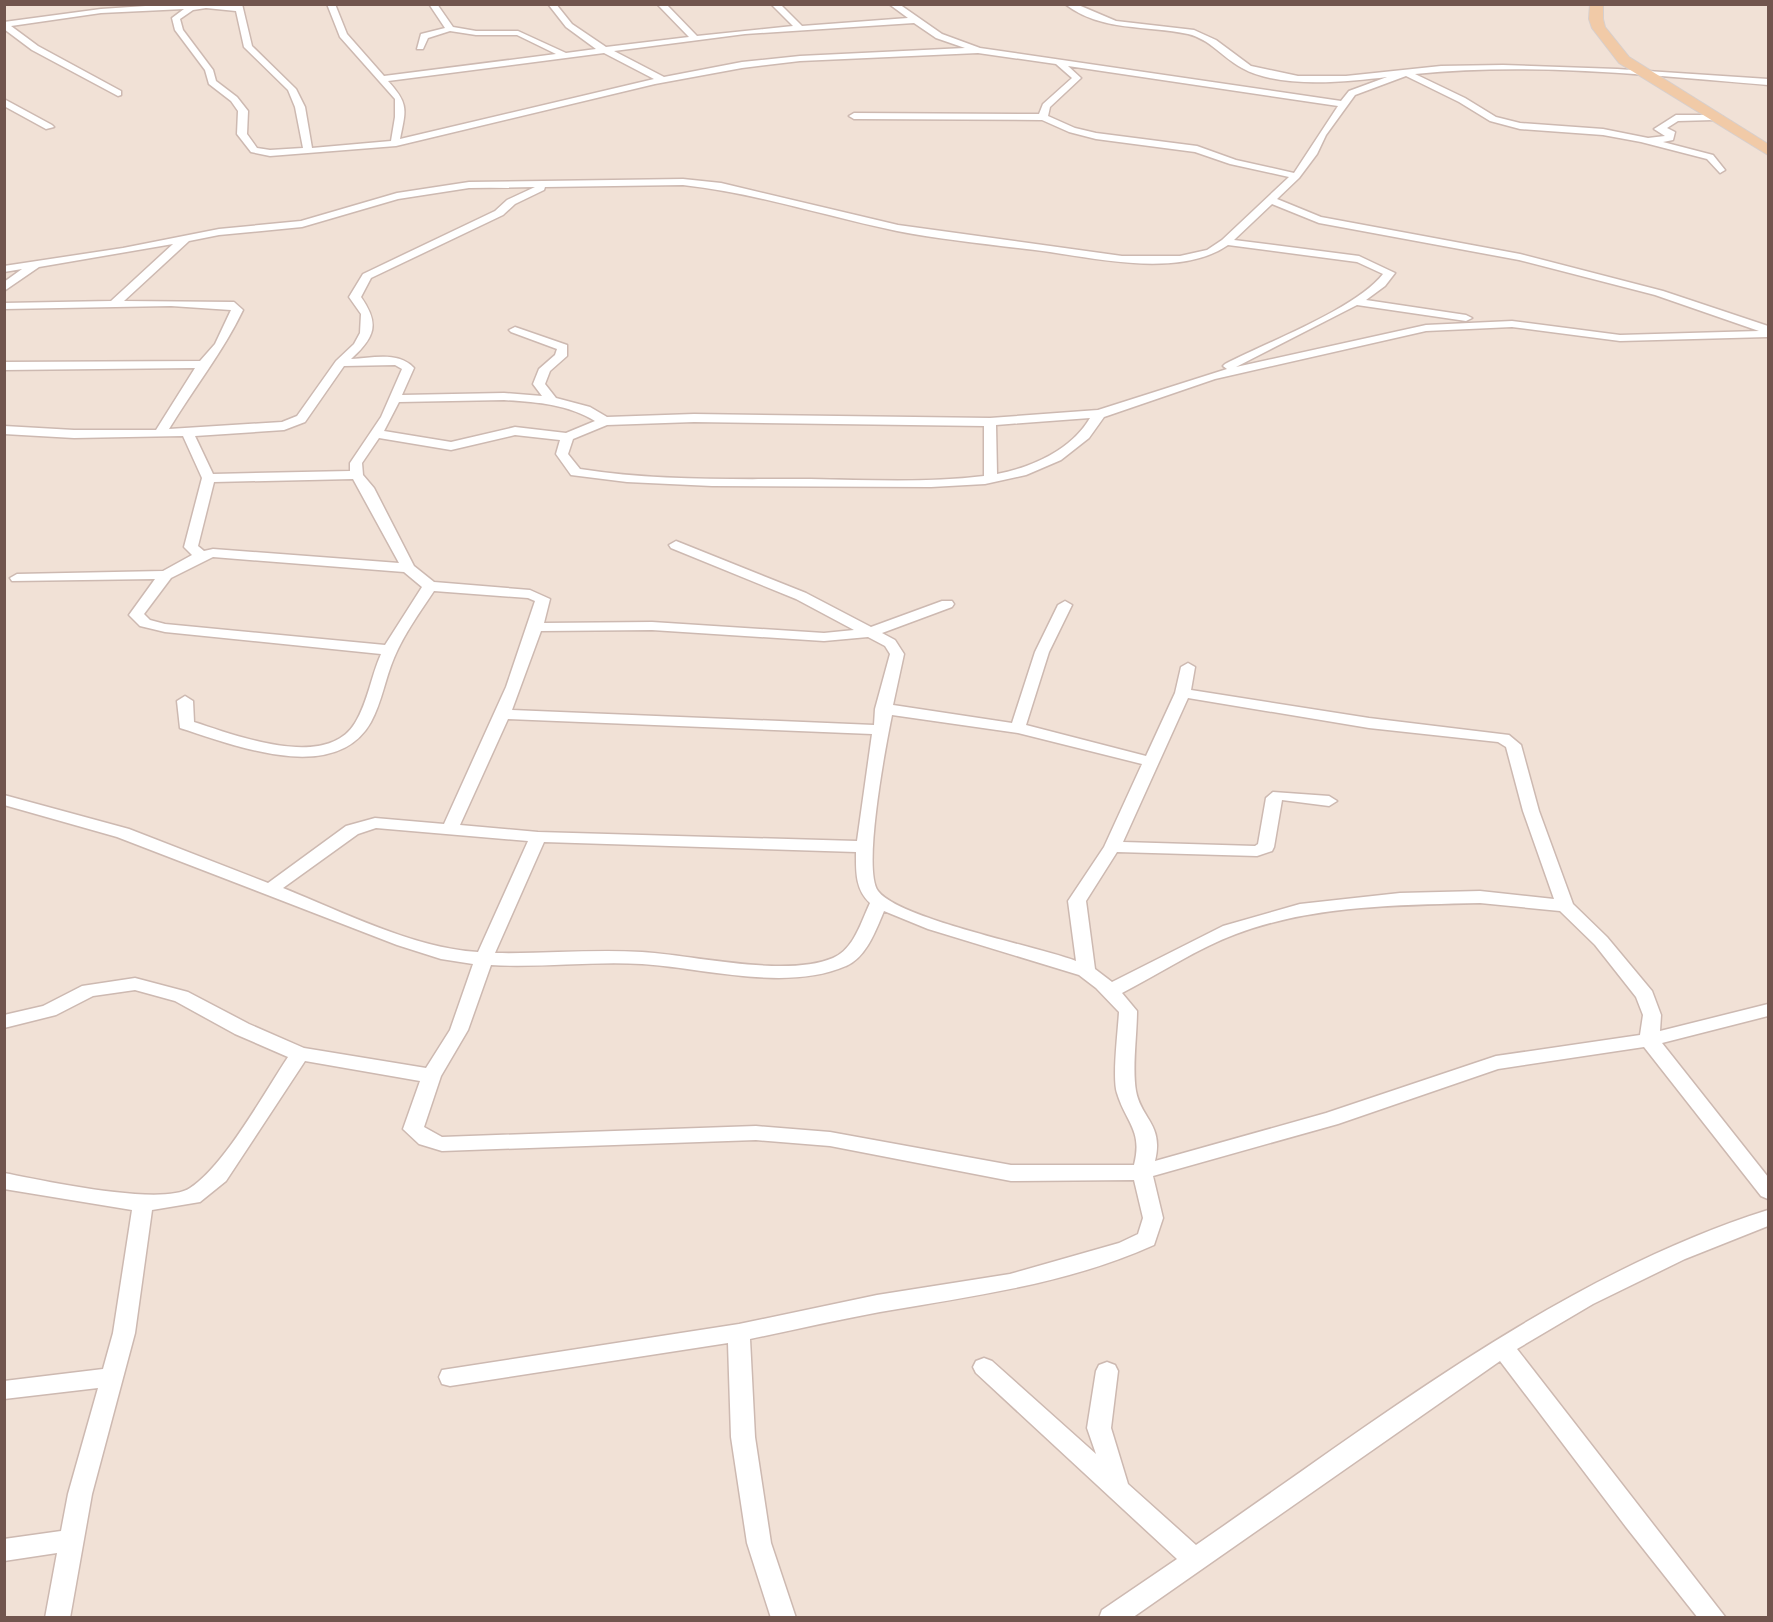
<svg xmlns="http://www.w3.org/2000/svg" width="1773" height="1622" viewBox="0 0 1773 1622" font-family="Commissioner,sans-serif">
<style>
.residential{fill:#f1e1d6}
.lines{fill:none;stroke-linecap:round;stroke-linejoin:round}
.street-casing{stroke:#cdb9b1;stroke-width:3}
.primary-casing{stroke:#d7cfcd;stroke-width:2}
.street{fill:#fff;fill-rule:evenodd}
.primary{fill:#f1caa7;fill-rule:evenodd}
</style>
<rect width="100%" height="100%" fill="#faf0e7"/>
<path class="residential" d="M 5,5 L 1768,5 L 1768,1617 L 5,1617 Z"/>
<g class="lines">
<defs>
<path id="street" d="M 175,4 L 242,4 L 252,46 L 296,89 L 305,107 L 312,148 L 391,141 L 395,117 L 395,99 L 340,37 L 327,4 L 335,4 L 347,34 L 384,76 L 556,54 L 517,35 L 476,35 L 450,31 L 428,38 L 423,49 L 417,49 L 421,34 L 445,28 L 429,4 L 437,4 L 453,27 L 476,31 L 518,31 L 566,53 L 596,49 L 566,27 L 548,4 L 556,4 L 572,24 L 606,47 L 689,37 L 657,4 L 666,4 L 697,36 L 793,26 L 771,4 L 780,4 L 802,26 L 908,18 L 889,4 L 899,4 L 942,34 L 980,48 L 1341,101 L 1349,91 L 1387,77 C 1346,82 1279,89 1242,68 C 1223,58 1210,39 1188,34 C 1147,25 1101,32 1065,4 L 1076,4 L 1116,21 L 1194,30 L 1216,40 L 1251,66 L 1298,76 L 1346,76 L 1441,66 L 1503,65 L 1617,69 L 1768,79 L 1768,85 C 1651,75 1532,62 1415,74 L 1465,98 L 1496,117 L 1520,123 L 1603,129 L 1648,138 L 1665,136 L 1654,129 L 1676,115 L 1716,115 L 1716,119 L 1713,120 L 1678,121 L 1667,128 L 1675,132 L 1673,140 L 1663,142 L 1713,155 L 1725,170 L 1720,173 L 1707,159 L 1641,142 L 1603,135 L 1520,129 L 1490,121 L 1459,102 L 1406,76 L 1355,95 L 1326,135 L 1317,154 L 1299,178 L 1277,199 L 1321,217 L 1520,254 L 1663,291 L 1768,326 L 1768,337 L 1620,341 L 1512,327 L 1426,331 L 1215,379 L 1104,417 L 1089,438 L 1061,460 L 1026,475 L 985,484 L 931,487 L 712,486 L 627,482 L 571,475 L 556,454 L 560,440 L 515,435 L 451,450 L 379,438 L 362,463 L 363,475 L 374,488 L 414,566 L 434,582 L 530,590 L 550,599 L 544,623 L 652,622 L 824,633 L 854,630 L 796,599 L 671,548 L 669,545 L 676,541 L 806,593 L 871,627 L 942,601 L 952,601 L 954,604 L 952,607 L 882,633 L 895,640 L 904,654 L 893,705 L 1012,723 L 1035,652 L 1058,605 L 1065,601 L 1072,605 L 1049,652 L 1026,725 L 1146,756 L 1175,693 L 1181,667 L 1188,663 L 1195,667 L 1191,690 L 1369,718 L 1509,735 L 1521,745 L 1539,811 L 1573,904 L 1607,937 L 1652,991 L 1661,1015 L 1660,1031 L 1768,1004 L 1768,1016 L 1662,1043 L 1768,1177 L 1768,1199 L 1761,1196 L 1644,1047 L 1498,1069 L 1338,1124 L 1153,1176 L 1163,1218 L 1154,1245 C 1068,1284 972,1296 880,1312 C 837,1320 793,1330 750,1339 L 755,1437 L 771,1543 L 796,1618 L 771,1618 L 747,1543 L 731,1437 L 728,1343 L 450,1386 L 442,1384 L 439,1377 L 442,1370 L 739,1324 L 877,1295 L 1010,1274 L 1119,1243 L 1138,1234 L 1143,1218 L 1134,1180 L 1011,1181 L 830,1146 L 756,1140 L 442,1151 L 419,1144 L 403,1129 L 420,1081 L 305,1061 L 226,1181 L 200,1202 L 152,1210 L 135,1333 L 92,1494 L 70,1618 L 45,1618 L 57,1553 L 4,1561 L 4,1539 L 61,1531 L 68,1494 L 98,1388 L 4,1399 L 4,1381 L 103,1369 L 113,1333 L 132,1210 L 4,1189 L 4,1173 C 41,1180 162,1207 190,1188 C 225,1165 264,1093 288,1057 L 235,1034 L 175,1001 L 135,990 L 93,996 L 56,1015 L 4,1028 L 4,1015 L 43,1006 L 82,986 L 135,978 L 188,992 L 249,1024 L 304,1048 L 426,1068 L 450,1030 L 473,964 L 441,959 L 397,945 L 117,837 L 4,805 L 4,795 L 129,829 L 268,883 L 346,826 L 375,818 L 444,824 L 506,687 L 535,601 L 528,598 L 434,591 C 420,612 404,634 394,658 C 385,679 382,702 371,722 C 335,786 234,745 180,728 L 177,701 L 185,696 L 193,701 L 194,722 C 235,735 326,771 355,723 C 368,702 371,676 381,654 L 165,632 L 140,626 L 129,615 L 155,579 L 12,581 L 10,578 L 17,574 L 163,571 L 192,555 L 184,547 L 202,478 L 183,436 L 74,438 L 4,434 L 4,426 L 74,430 L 156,430 L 195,368 L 4,370 L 4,362 L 200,361 L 215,344 L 231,310 L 171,306 L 4,309 L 4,303 L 111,301 L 173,244 L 39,267 L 4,291 L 4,282 L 22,269 L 4,272 L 4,266 L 123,248 L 219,229 L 301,221 L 397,193 L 469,182 L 683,179 L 721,183 L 898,225 L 1122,256 L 1180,256 L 1207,250 L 1222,240 L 1289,177 L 1230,164 L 1195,152 L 1096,139 L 1069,132 L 1042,120 L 854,119 L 849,116 L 854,113 L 1039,114 L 1043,104 L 1072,78 L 1056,64 L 978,53 L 800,61 L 742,68 L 655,84 L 396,146 L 270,156 L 251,152 L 237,134 L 238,111 L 231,101 L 209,84 L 205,70 L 175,30 L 172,18 L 184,9 L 101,13 L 11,26 L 38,46 L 121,91 L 121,95 L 118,96 L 32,50 L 4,29 L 4,22 L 101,9 ZM 206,8 L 236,11 L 244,47 L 288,90 L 295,107 L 303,148 L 270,150 L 257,148 L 247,134 L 248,111 L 237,97 L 216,81 L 213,70 L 183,30 L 180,19 L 193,10 ZM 914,23 L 936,38 L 965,48 L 800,56 L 742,62 L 664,77 L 614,51 L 745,34 ZM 604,53 L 654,79 L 400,139 C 406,109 409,104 388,81 ZM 1068,66 L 1338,106 L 1294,173 L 1236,160 L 1197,146 L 1096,133 L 1075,128 L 1048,116 L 1050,107 L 1081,78 ZM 683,185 C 756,193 825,216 897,231 C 947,241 999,245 1050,252 C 1103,260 1182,277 1228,245 L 1357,262 L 1383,274 C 1356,309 1267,342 1225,364 L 1223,366 L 1227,369 L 1098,410 L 990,418 L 694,414 L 607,417 L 590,407 L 556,398 L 545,384 L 550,371 L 567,356 L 567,345 L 515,327 L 509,330 L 511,332 L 557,349 L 555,355 L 539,369 L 533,384 L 542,396 L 504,393 L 402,395 L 414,368 C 399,351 372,358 351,359 C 375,337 380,324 361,297 L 371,278 L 503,215 L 515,204 L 544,190 L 545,187 ZM 535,187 L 507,200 L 495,211 L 363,274 L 349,297 L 361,314 L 360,333 L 354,344 L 336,361 L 297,416 L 282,422 L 169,429 C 193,389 223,352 243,310 L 234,302 L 124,301 L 189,241 L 219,235 L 302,227 L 398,199 L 469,188 ZM 1272,204 L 1319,223 L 1519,260 L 1655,295 L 1759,331 L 1620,335 L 1512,321 L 1426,325 L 1236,367 L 1357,305 L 1466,321 L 1472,318 L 1466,315 L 1366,300 L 1385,286 L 1395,273 L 1359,256 L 1234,240 ZM 395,365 L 402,369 L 381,417 L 350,463 L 350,471 L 213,474 L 195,436 L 284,430 L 305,422 L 344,366 ZM 504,400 C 536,402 567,404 595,421 L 566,433 L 515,427 L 451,442 L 384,431 L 399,402 ZM 1090,418 C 1071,450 1033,467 997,474 L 996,425 ZM 694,422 L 984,426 L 984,476 C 927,483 868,480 810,479 C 734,479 656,481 580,469 L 568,454 L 573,439 L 607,425 ZM 353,479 L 399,563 L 213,549 L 204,551 L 198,546 L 214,482 ZM 213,557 L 404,572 L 422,587 L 385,645 L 165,624 L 150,620 L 144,614 L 171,578 ZM 652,630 L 824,641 L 868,637 L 885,646 L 890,654 L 875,709 L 874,725 L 512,710 L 541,631 ZM 1188,698 L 1369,728 L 1498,742 L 1506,747 L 1523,811 L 1554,899 L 1480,891 L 1400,893 L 1300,904 L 1223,926 L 1112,982 L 1095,969 L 1086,901 L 1117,852 L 1257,856 L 1272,851 L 1274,847 L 1282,800 L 1329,806 L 1337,801 L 1329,796 L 1273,792 L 1266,798 L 1258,844 L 1255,846 L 1123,842 ZM 892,715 L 1018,733 L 1142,764 L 1104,847 L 1068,901 L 1076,961 C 1036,946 899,919 878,891 C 862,869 886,745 892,715 ZM 508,719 L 872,734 L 857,841 L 538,832 L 460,825 ZM 376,828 L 528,841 L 478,952 C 413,948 343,912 283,888 L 358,834 ZM 544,842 L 856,852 C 856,871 855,889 870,903 C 861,922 854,949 833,958 C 786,978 693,955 642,952 C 593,949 544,954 495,953 ZM 1480,903 L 1560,911 L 1595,945 L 1636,997 L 1643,1015 L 1640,1035 L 1496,1056 L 1326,1113 L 1155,1161 C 1164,1124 1141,1119 1136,1091 C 1132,1068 1137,1035 1137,1011 L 1122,993 C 1159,974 1198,948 1236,934 C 1313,905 1399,905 1480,903 ZM 884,911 L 928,929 L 1079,975 L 1096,988 L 1119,1012 C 1118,1031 1112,1078 1117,1093 C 1126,1123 1143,1130 1134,1165 L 1011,1165 L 830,1132 L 756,1126 L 442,1137 L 424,1127 L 441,1076 L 468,1030 L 491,965 C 541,968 591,961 642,964 C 704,968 787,992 846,966 C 866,958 876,930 884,911 Z
M 4,99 L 52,125 L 54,127 L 46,129 L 4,106 Z
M 1768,1210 L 1768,1226 L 1685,1259 L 1593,1304 L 1517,1349 L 1726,1618 L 1698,1618 L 1626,1527 L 1500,1361 L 1132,1618 L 1099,1618 L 1102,1610 L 1177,1559 L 976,1373 L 973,1367 L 976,1361 L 984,1358 L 992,1361 L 1096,1454 L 1087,1428 L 1096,1371 L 1099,1365 L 1107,1362 L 1115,1365 L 1118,1371 L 1111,1428 L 1128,1484 L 1196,1545 C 1375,1422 1559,1276 1768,1210 Z"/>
<path id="primary" d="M 1590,4 L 1603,4 L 1603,19 L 1605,27 L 1629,57 L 1768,144 L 1768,155 L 1619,63 L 1592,28 L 1589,19 Z"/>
</defs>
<use href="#street" class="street-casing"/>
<use href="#primary" class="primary-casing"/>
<use href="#street" class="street"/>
<use href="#primary" class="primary"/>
</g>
<rect width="1773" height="1622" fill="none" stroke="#71554e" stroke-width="12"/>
</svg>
